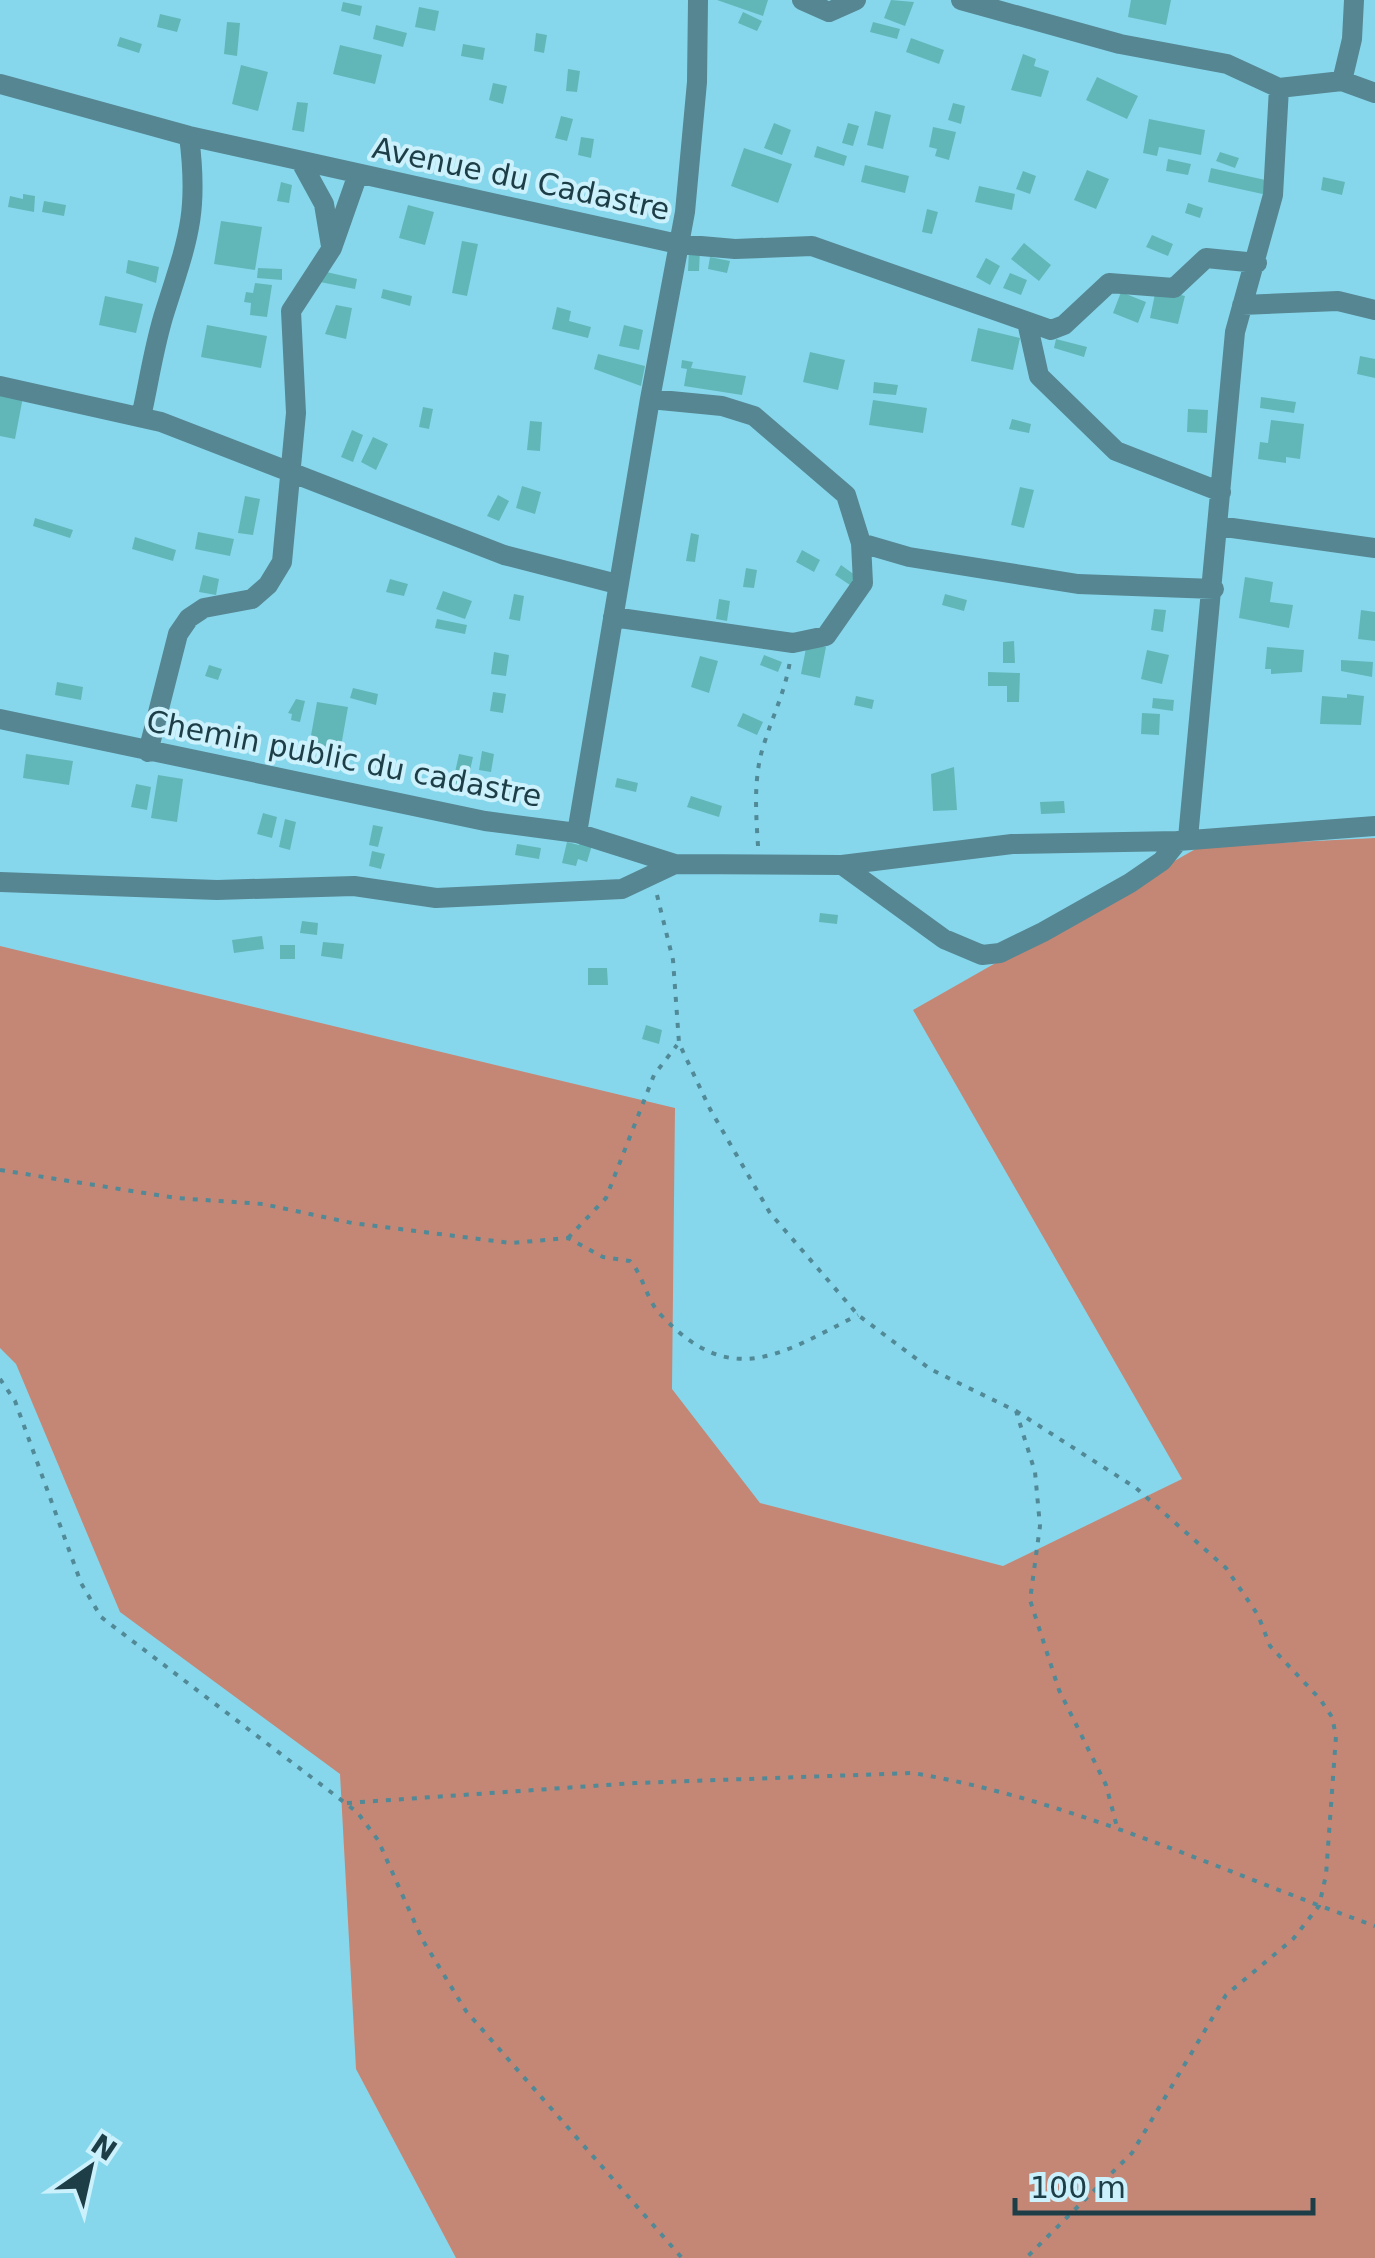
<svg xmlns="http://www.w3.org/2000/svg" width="1375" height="2258" viewBox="0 0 1375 2258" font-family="'DejaVu Sans',sans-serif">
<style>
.green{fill:#c48776}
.building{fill:#61b7b8}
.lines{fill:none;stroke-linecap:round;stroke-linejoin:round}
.path{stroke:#518997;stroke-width:4;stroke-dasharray:5 8;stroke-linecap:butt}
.street{stroke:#558692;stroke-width:20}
.labels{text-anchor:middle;stroke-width:8;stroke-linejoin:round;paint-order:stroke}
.street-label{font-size:30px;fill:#1d3e47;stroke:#cbf1fc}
</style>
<rect width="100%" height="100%" fill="#87d7ec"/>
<path class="green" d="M 1375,838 L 1375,2258 L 456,2258 L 356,2069 L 340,1774 L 120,1612 L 16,1364 L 0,1348 L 0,946 L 675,1108 L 672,1389 L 760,1503 L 1003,1566 L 1182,1479 L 913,1010 L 1199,847 Z"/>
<path class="building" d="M 717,0 L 768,0 L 763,16 Z
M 891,0 L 914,2 L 905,26 L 884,18 Z
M 1131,0 L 1171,0 L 1166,25 L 1128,17 Z
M 343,2 L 362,6 L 360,16 L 341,11 Z
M 419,7 L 439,11 L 435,31 L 415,27 Z
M 743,12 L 762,21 L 757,31 L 738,23 Z
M 160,14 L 181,19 L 177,32 L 157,27 Z
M 227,22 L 240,23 L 237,56 L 224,54 Z
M 873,22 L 900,29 L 897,39 L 870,32 Z
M 376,25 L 407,33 L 403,47 L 373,39 Z
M 536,33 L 547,35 L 544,53 L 534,51 Z
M 120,37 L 142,44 L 139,53 L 117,46 Z
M 911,38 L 944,50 L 939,64 L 906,52 Z
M 463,44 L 485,48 L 483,60 L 461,56 Z
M 340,45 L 382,55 L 375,84 L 333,74 Z
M 1023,54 L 1036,59 L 1034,66 L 1049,71 L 1041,97 L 1011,90 Z
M 241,65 L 268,72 L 258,111 L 232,104 Z
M 568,69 L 580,71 L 577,92 L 566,91 Z
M 1097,77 L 1138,96 L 1127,119 L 1086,100 Z
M 493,83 L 507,86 L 503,104 L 489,100 Z
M 297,102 L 308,103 L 304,132 L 292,130 Z
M 953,103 L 965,106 L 961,124 L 948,120 Z
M 875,111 L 891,115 L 883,149 L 867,145 Z
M 561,116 L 573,119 L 567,141 L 555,138 Z
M 1149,119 L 1205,130 L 1201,155 L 1159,147 L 1157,156 L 1143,153 Z
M 774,123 L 791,130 L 782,155 L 764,148 Z
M 848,123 L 859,126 L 853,146 L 842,143 Z
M 933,127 L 956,132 L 949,160 L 935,156 L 937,149 L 929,147 Z
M 581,137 L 594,139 L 591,158 L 578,155 Z
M 817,146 L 847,156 L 844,166 L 814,157 Z
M 744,148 L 792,164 L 778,203 L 731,186 Z
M 1220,152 L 1239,158 L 1235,168 L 1216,161 Z
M 1168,159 L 1191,164 L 1188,175 L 1166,171 Z
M 865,165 L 909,176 L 905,193 L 861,182 Z
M 1211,168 L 1270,181 L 1267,195 L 1208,182 Z
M 1087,170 L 1109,179 L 1096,209 L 1074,200 Z
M 1023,171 L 1036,176 L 1030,194 L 1016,189 Z
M 1323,177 L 1345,182 L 1342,195 L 1321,190 Z
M 281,182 L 292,185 L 289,203 L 277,201 Z
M 979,186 L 1015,194 L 1012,210 L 975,202 Z
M 23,194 L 35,196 L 34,212 L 8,207 L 10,196 L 23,199 Z
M 44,201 L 66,205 L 64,216 L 42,212 Z
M 1188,203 L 1203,208 L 1200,218 L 1185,213 Z
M 408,205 L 434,212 L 425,245 L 399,238 Z
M 927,209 L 938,212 L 932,234 L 922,232 Z
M 221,221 L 262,227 L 255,270 L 214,264 Z
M 1152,235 L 1173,244 L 1168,256 L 1146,247 Z
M 462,241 L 478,244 L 467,296 L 452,293 Z
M 1024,243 L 1051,265 L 1039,281 L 1011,259 Z
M 689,249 L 700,250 L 699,271 L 688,271 Z
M 710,257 L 730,261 L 727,273 L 708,269 Z
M 986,258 L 1000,266 L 990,285 L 976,277 Z
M 128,260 L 159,267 L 156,283 L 126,273 Z
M 258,268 L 282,269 L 282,280 L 257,278 Z
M 322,271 L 357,279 L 355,289 L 320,282 Z
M 1010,273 L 1027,280 L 1021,295 L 1003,288 Z
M 255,283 L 272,285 L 267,317 L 250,315 L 251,303 L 244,302 L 246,292 L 253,293 Z
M 383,289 L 412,296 L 410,306 L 381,298 Z
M 1156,289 L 1185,296 L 1178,324 L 1150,318 Z
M 1121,292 L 1146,302 L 1138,323 L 1113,313 Z
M 105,296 L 143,304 L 136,333 L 99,325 Z
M 336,305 L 352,308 L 346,339 L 325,334 Z
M 557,307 L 571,311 L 569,321 L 591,327 L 588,338 L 552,329 Z
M 207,325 L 267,336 L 261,368 L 201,357 Z
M 624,325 L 643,330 L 639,350 L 619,346 Z
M 978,328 L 1020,338 L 1013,370 L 971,361 Z
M 1056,339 L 1087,347 L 1084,357 L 1054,348 Z
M 810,352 L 845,360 L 838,390 L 803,382 Z
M 598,354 L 645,366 L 641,386 L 594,369 Z
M 1360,356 L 1375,359 L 1375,378 L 1357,374 Z
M 682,360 L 693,362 L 691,368 L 746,376 L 742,395 L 684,386 L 687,369 L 681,368 Z
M 874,382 L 898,385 L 896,395 L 873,393 Z
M 0,393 L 23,397 L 15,439 L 0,436 Z
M 1261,397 L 1296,402 L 1294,413 L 1260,408 Z
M 873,400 L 927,408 L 923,433 L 869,425 Z
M 423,407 L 433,409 L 429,429 L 419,427 Z
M 1188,409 L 1208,410 L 1207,433 L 1187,432 Z
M 1012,419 L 1031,424 L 1029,433 L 1009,429 Z
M 1271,420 L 1304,424 L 1300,459 L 1286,457 L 1286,463 L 1258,459 L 1260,442 L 1268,443 Z
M 530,421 L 542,422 L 540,451 L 527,450 Z
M 352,430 L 363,435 L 353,462 L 341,457 Z
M 373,437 L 388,444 L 376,470 L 361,462 Z
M 522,486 L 541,492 L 535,514 L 516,508 Z
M 1020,487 L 1034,490 L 1024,528 L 1011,525 Z
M 498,495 L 509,501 L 499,521 L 487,516 Z
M 245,496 L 260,499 L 253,535 L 238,533 Z
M 35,518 L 73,530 L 70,538 L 33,526 Z
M 198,532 L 234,539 L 230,556 L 195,549 Z
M 691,533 L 699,535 L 695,562 L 686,561 Z
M 135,537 L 176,550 L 173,561 L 132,549 Z
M 802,550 L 820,560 L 814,572 L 796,562 Z
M 841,565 L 859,578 L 853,587 L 835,575 Z
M 746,568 L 757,570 L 754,588 L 743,587 Z
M 203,575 L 219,579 L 216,595 L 199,592 Z
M 1245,577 L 1273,582 L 1270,602 L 1293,605 L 1289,628 L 1239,618 Z
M 390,579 L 408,584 L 404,596 L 386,592 Z
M 443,591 L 472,601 L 465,619 L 436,609 Z
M 514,594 L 524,596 L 520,621 L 509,619 Z
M 945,594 L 967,600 L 964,611 L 942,605 Z
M 719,599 L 730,601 L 727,621 L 716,619 Z
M 1154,609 L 1166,610 L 1163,632 L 1151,630 Z
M 1361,610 L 1375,612 L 1375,641 L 1358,639 Z
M 437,619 L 467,625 L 465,634 L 435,628 Z
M 1014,641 L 1015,663 L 1003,663 L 1003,642 Z
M 807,643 L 826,647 L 820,678 L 801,674 Z
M 1267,647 L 1304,650 L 1302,672 L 1271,674 L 1271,669 L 1265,669 Z
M 1147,650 L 1169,655 L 1162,684 L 1141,679 Z
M 494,652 L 509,655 L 506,676 L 491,674 Z
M 764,655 L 782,662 L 778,672 L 760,665 Z
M 700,656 L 718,661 L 709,693 L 691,687 Z
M 1341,660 L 1373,662 L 1372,677 L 1341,671 Z
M 209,665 L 222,669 L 218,680 L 205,676 Z
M 988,672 L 1020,673 L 1019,702 L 1007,702 L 1007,686 L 988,686 Z
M 57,682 L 83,687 L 81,700 L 55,695 Z
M 353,688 L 378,694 L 376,705 L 350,698 Z
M 493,692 L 506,694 L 503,713 L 490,711 Z
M 1347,694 L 1364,696 L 1361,725 L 1320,724 L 1322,696 L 1347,698 Z
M 856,696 L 874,700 L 872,709 L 854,705 Z
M 1153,698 L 1174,700 L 1173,711 L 1152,708 Z
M 296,699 L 305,701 L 300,722 L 291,720 L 292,714 L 288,713 Z
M 317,702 L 348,707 L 340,752 L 310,741 Z
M 743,713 L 763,722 L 757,735 L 737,726 Z
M 1142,713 L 1160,714 L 1159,735 L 1141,734 Z
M 482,751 L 494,754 L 491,772 L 479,770 Z
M 26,754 L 73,761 L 69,785 L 23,778 Z
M 459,754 L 473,757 L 466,788 L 452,786 Z
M 954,767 L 957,810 L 933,811 L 931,774 Z
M 158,775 L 183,779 L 177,822 L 151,818 Z
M 617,778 L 638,783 L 636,792 L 615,787 Z
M 136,784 L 151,787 L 147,810 L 131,807 Z
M 691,796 L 722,806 L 719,817 L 687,807 Z
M 1064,801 L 1065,813 L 1041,814 L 1040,802 Z
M 263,813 L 277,817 L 272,838 L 257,834 Z
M 285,819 L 296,822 L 290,850 L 279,847 Z
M 373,825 L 383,827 L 378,847 L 369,845 Z
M 581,838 L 593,842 L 587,862 L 578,859 L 576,866 L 562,863 L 567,842 L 579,845 Z
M 517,844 L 541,848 L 539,859 L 515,855 Z
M 372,851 L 385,854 L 381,869 L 369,866 Z
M 820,913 L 838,915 L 837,924 L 819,922 Z
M 302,921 L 318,923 L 317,935 L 300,933 Z
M 262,936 L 264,949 L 234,953 L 232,940 Z
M 323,942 L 344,944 L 342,959 L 321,956 Z
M 280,945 L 295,945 L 295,959 L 280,959 Z
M 588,968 L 607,968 L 608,985 L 588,985 Z
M 646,1025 L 662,1030 L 659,1044 L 642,1039 Z"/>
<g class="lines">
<path class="path" d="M 758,846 C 756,813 753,777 764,744 C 773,715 785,692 790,661
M 657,895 L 673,960 L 679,1043 L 710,1109 L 770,1213 L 858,1315 L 930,1369 L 1016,1411 L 1035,1472 L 1040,1526 L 1030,1600 L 1059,1690 L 1106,1785 L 1117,1827
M 0,1170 L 176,1198 L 263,1204 L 352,1223 L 511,1243 L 568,1238 L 603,1257 L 630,1261 C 644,1276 646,1300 661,1315 C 732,1391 782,1353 858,1315
M 568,1238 L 606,1198 L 654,1075 L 677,1045
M 0,1379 L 15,1401 L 81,1583 L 101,1617 L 357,1812 L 378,1840 L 422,1939 L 466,2011 L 682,2258
M 1016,1411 L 1136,1488 L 1226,1568 L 1258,1615 L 1270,1646 L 1320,1699 L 1332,1717 L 1336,1736 L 1326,1875 L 1319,1906 L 1293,1939 L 1226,1995 L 1132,2153 L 1026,2258
M 347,1803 L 635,1783 L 913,1773 C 1073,1800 1223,1872 1375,1926"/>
<path class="street" d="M 802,0 L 829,12 L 856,0
M 961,0 L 1120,44 L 1227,64 L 1279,88 L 1342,81 L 1352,39 L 1354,0
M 1342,81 L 1375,93
M 0,84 L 189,136 L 678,244 L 735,249 L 812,246 L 1051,330 L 1064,325 L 1109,283 L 1174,288 L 1206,258 L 1257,263
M 301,162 L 324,204 L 331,246
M 1242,305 L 1338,301 L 1375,310
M 1027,322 L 1039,376 L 1116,451 L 1221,492
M 0,386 L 161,422 L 504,555 L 617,584
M 650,399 L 685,212 L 697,82 L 698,0
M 141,417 C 149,382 154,345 165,311 C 188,239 199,213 189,136
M 1218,526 L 1375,548
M 613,617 L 793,643 L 826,636 L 863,583 L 861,543
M 0,719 L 485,821 L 577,833 L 675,864
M 148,752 L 178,634 L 189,618 L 204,608 L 252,599 L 268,585 L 282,562 L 296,413 L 291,311 L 332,248 L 358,174
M 577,833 L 650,399 L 722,406 L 754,416 L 846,495 L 861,543 L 909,557 L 1078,584 L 1214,589
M 1188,838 L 1235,332 L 1273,195 L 1279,88
M 842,865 L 1012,844 L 1178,841
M 0,882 L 217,890 L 354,886 L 436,898 L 622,889 L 675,864 L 842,865 L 944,939 L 982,955 L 1000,953 L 1043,932 L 1130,883 L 1162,861 L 1178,841 L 1375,826"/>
</g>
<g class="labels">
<g class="street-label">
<text transform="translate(521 179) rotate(12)" y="10">Avenue du Cadastre</text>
<text transform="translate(344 759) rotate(11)" y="10">Chemin public du cadastre</text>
</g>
</g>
<g transform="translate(90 2168) rotate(34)" stroke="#cbf1fc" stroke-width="8" paint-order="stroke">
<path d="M0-8L18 38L0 25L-18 38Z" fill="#1d3e47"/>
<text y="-15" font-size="28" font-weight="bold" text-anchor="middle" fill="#1d3e47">N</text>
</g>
<path d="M1015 2198v15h298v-15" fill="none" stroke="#1d3e47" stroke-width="5"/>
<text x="1030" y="2198" font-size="30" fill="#1d3e47" stroke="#cbf1fc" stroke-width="8" paint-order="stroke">100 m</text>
</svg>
